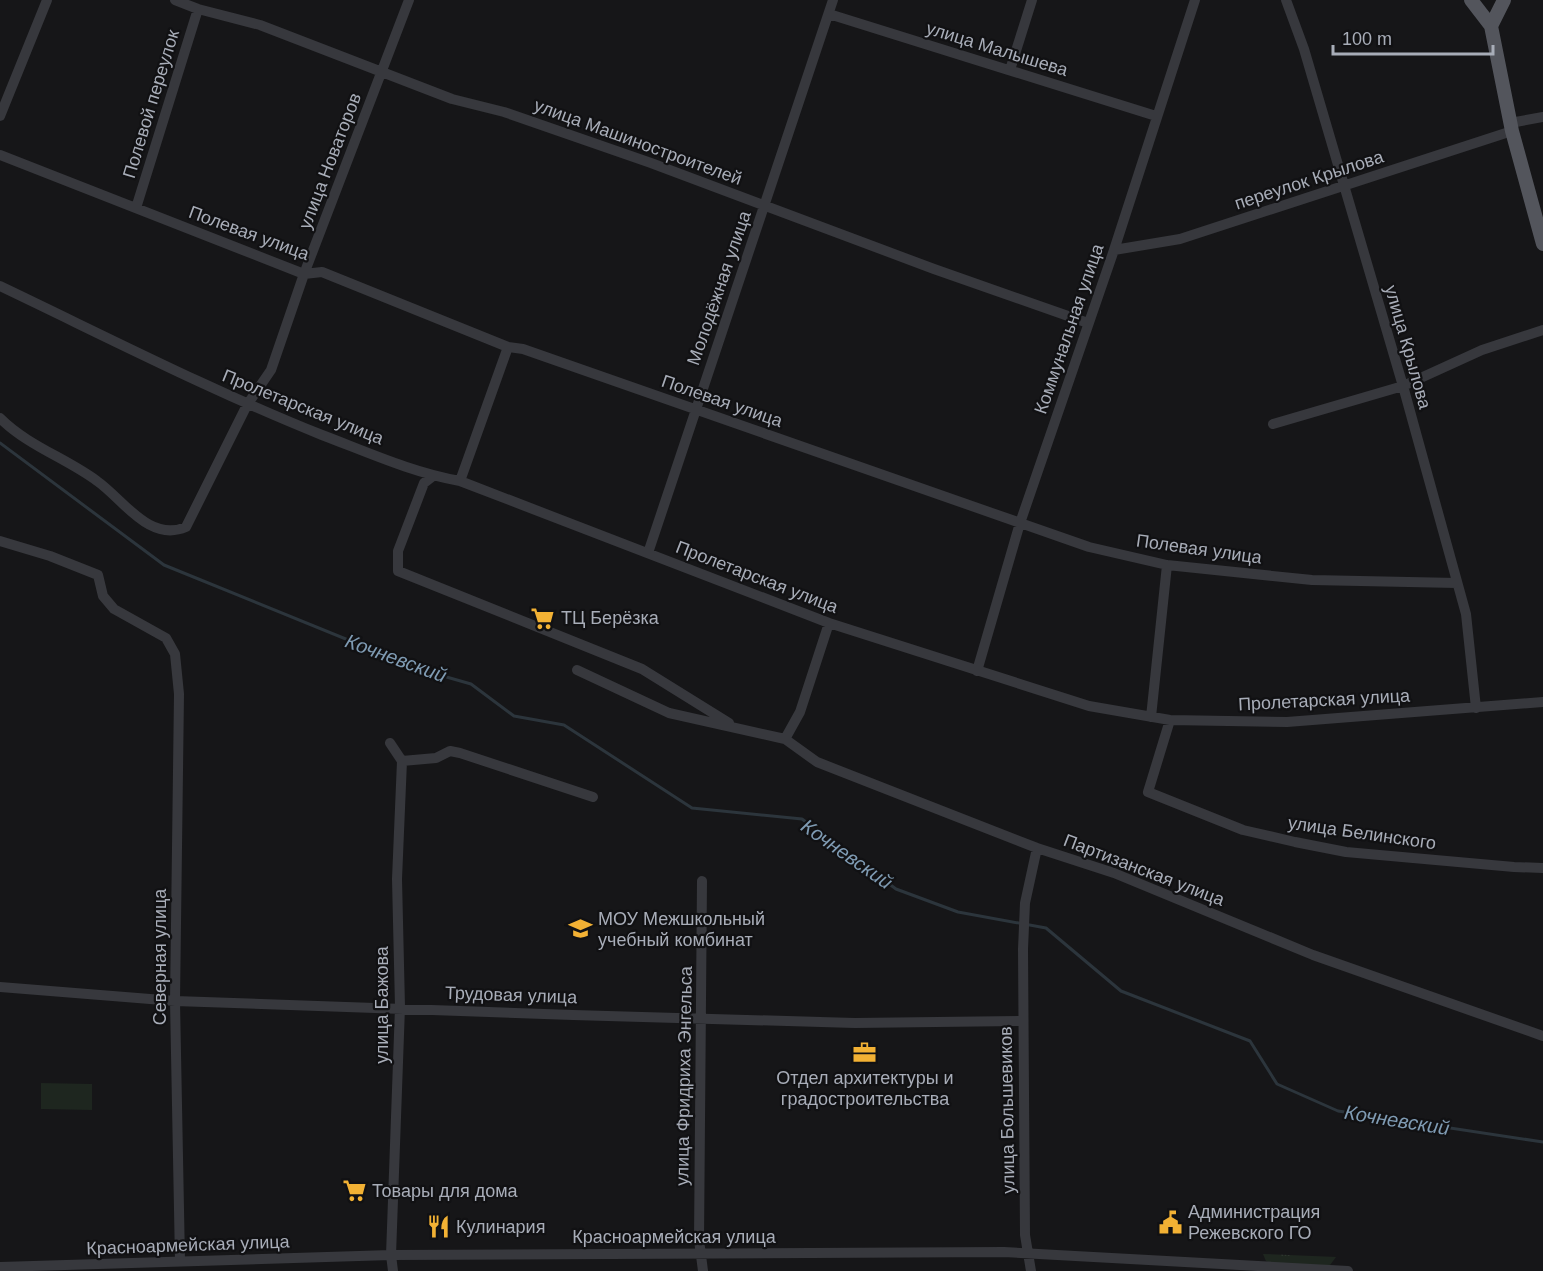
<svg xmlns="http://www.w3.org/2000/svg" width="1543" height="1271" viewBox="0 0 1543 1271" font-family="Arial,sans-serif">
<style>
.grass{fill:url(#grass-tufts)}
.garden{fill:#1e261f}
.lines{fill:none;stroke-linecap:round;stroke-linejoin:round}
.stream{stroke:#2c353c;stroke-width:3}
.minor{stroke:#37383d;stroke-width:10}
.major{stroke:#53555c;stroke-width:14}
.labels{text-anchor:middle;stroke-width:4.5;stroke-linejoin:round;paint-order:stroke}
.street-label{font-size:18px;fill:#a8adb8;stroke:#111113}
.poi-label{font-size:18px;fill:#a8adb8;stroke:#111113;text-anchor:start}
.water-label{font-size:20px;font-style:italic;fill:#7f9bb3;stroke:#111113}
</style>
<defs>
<pattern id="grass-tufts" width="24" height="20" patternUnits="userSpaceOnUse" patternTransform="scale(1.5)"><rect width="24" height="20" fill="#1e261f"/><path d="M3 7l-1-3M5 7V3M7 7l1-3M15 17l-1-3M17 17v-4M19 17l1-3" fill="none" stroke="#3c433d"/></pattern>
</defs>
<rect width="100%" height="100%" fill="#161618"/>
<path class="grass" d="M 1263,1254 L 1336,1257 L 1330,1265 L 1324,1267 L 1273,1264 L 1266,1261 Z"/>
<path class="garden" d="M 41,1083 L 92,1084 L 92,1110 L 41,1109 Z"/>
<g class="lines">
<path class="stream" d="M 0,443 L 164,565 L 422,670 L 471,684 L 514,716 L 564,725 L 692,808 L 802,819 L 896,889 L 958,912 L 1046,928 L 1121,991 L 1250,1041 L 1277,1084 L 1338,1111 L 1543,1142"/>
<path class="minor" d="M 175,0 L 198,9 L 260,25 L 452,99 L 504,112 L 651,163 L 934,269 L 1088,323
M 1286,0 L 1304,49 L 1403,386 L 1466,614 L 1476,708
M 829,14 L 1156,116
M 1010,70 L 1032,0
M 0,116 L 47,0
M 1510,123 L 1543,117
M 0,155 L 304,274 L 322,272 L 508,347 L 523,349 L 1089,547 L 1167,565 L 1312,580 L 1457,583
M 136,208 L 198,9
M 1114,250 L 1180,239 L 1512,131
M 0,286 C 107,337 212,391 322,435 C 367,452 413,473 460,481 L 829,623 L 1089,706 L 1170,720 L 1287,722 L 1543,702
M 0,418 C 28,446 66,458 97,481 C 123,499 149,543 186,527 L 247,405 L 271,370 L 304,274 L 409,0
M 1273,424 L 1403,386 L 1482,350 L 1543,330
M 433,476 L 424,483 L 398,551 L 398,571 L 642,669 L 729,723
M 460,481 L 508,347
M 0,541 L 50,556 L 98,575 L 103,596 L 114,609 L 166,638 L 175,654 L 179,694 L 175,1001 L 180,1261
M 648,553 L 833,0
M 577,670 L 669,713 L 785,739 L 817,762 L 1037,848 L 1114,873 L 1313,955 L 1543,1036
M 977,671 L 1020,523 L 1114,250 L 1195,0
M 1151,717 L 1167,565
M 1170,720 L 1148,792 L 1243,830 L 1295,842 L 1346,852 L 1514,867 L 1543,868
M 785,739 L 800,712 L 829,623
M 390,743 L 402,761 L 397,879 L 400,1007 L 391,1255 L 393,1271
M 402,761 L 436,758 L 450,751 L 460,753 L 593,797
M 702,881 L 699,1240 L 703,1271
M 0,987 L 175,1001 L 573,1015 L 855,1023 L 1022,1021
M 0,1267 L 391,1255 L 1004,1252 L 1348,1271
M 1031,1271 L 1025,1235 L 1023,949 L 1025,903 L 1037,848"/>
<path class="major" d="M 1471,0 L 1491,26 L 1512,131 L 1543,244
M 1491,26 L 1504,0"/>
</g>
<defs>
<symbol id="supermarket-bare" viewBox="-9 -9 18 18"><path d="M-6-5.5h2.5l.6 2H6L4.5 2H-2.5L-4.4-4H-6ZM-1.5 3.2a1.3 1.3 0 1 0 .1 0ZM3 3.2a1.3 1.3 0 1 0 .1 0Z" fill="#f2b134" stroke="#111113" stroke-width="2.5" paint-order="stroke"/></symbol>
<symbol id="school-bare" viewBox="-9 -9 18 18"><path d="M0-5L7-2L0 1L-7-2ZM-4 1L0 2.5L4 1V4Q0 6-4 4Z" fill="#f2b134" stroke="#111113" stroke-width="2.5" paint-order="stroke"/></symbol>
<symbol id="office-bare" viewBox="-9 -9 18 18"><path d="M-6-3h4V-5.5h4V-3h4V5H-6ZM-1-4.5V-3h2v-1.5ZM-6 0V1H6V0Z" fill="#f2b134" stroke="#111113" stroke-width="2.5" paint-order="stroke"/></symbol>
<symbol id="civic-bare" viewBox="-9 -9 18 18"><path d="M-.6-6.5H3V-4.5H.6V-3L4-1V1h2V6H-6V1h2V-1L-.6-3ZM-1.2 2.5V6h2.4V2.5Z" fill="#f2b134" stroke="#111113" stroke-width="2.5" paint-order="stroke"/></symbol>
<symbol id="restaurant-bare" viewBox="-9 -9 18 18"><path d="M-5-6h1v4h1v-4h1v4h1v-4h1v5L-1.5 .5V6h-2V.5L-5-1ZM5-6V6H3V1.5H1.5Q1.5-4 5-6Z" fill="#f2b134" stroke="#111113" stroke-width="2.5" paint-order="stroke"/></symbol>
</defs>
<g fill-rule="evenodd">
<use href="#supermarket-bare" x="526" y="602" width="33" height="33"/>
<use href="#school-bare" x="564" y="912" width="33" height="33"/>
<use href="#office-bare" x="848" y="1036" width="33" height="33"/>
<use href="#supermarket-bare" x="338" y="1174" width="33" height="33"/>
<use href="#civic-bare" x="1154" y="1206" width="33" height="33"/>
<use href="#restaurant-bare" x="422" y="1210" width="33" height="33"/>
</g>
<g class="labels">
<g class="street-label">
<text transform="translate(997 49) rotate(17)" y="6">улица Малышева</text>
<text transform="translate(151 104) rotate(-73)" y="6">Полевой переулок</text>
<text transform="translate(638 142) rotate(20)" y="6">улица Машиностроителей</text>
<text transform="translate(330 161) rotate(-69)" y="6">улица Новаторов</text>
<text transform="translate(1309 180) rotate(-18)" y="6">переулок Крылова</text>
<text transform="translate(249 233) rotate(20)" y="6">Полевая улица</text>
<text transform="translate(719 288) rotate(-71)" y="6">Молодёжная улица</text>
<text transform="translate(1069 329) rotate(-71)" y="6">Коммунальная улица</text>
<text transform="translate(1408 347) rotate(74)" y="6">улица Крылова</text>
<text transform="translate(722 401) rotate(19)" y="6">Полевая улица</text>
<text transform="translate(303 407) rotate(22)" y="6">Пролетарская улица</text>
<text transform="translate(1199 549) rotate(8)" y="6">Полевая улица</text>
<text transform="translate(757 577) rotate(21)" y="6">Пролетарская улица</text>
<text transform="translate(1324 700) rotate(-3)" y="6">Пролетарская улица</text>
<text transform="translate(1362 833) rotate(8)" y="6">улица Белинского</text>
<text transform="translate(1144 870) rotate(21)" y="6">Партизанская улица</text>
<text transform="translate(160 957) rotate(-90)" y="6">Северная улица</text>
<text transform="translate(511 995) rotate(2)" y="6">Трудовая улица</text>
<text transform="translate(382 1005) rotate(-90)" y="6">улица Бажова</text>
<text transform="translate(684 1076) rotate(-89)" y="6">улица Фридриха Энгельса</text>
<text transform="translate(1007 1110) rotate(-91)" y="6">улица Большевиков</text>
<text x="674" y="1243">Красноармейская улица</text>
<text transform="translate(188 1245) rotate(-2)" y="6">Красноармейская улица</text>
</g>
<g class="poi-label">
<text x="561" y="624">ТЦ Берёзка</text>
<text x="598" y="925">МОУ Межшкольный<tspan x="598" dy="21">учебный комбинат</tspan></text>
<text x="865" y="1084" text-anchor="middle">Отдел архитектуры и<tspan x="865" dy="21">градостроительства</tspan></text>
<text x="372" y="1197">Товары для дома</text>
<text x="1188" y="1218">Администрация<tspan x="1188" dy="21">Режевского ГО</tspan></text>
<text x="456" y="1233">Кулинария</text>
</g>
<g class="water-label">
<text transform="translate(396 658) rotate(20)" y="7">Кочневский</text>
<text transform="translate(847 854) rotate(35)" y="7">Кочневский</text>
<text transform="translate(1397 1120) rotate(9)" y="7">Кочневский</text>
</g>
</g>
<path d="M1333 45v9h160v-9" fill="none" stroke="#a8adb8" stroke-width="3"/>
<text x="1342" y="45" font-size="18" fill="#a8adb8" stroke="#111113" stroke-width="4.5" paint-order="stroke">100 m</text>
</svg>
